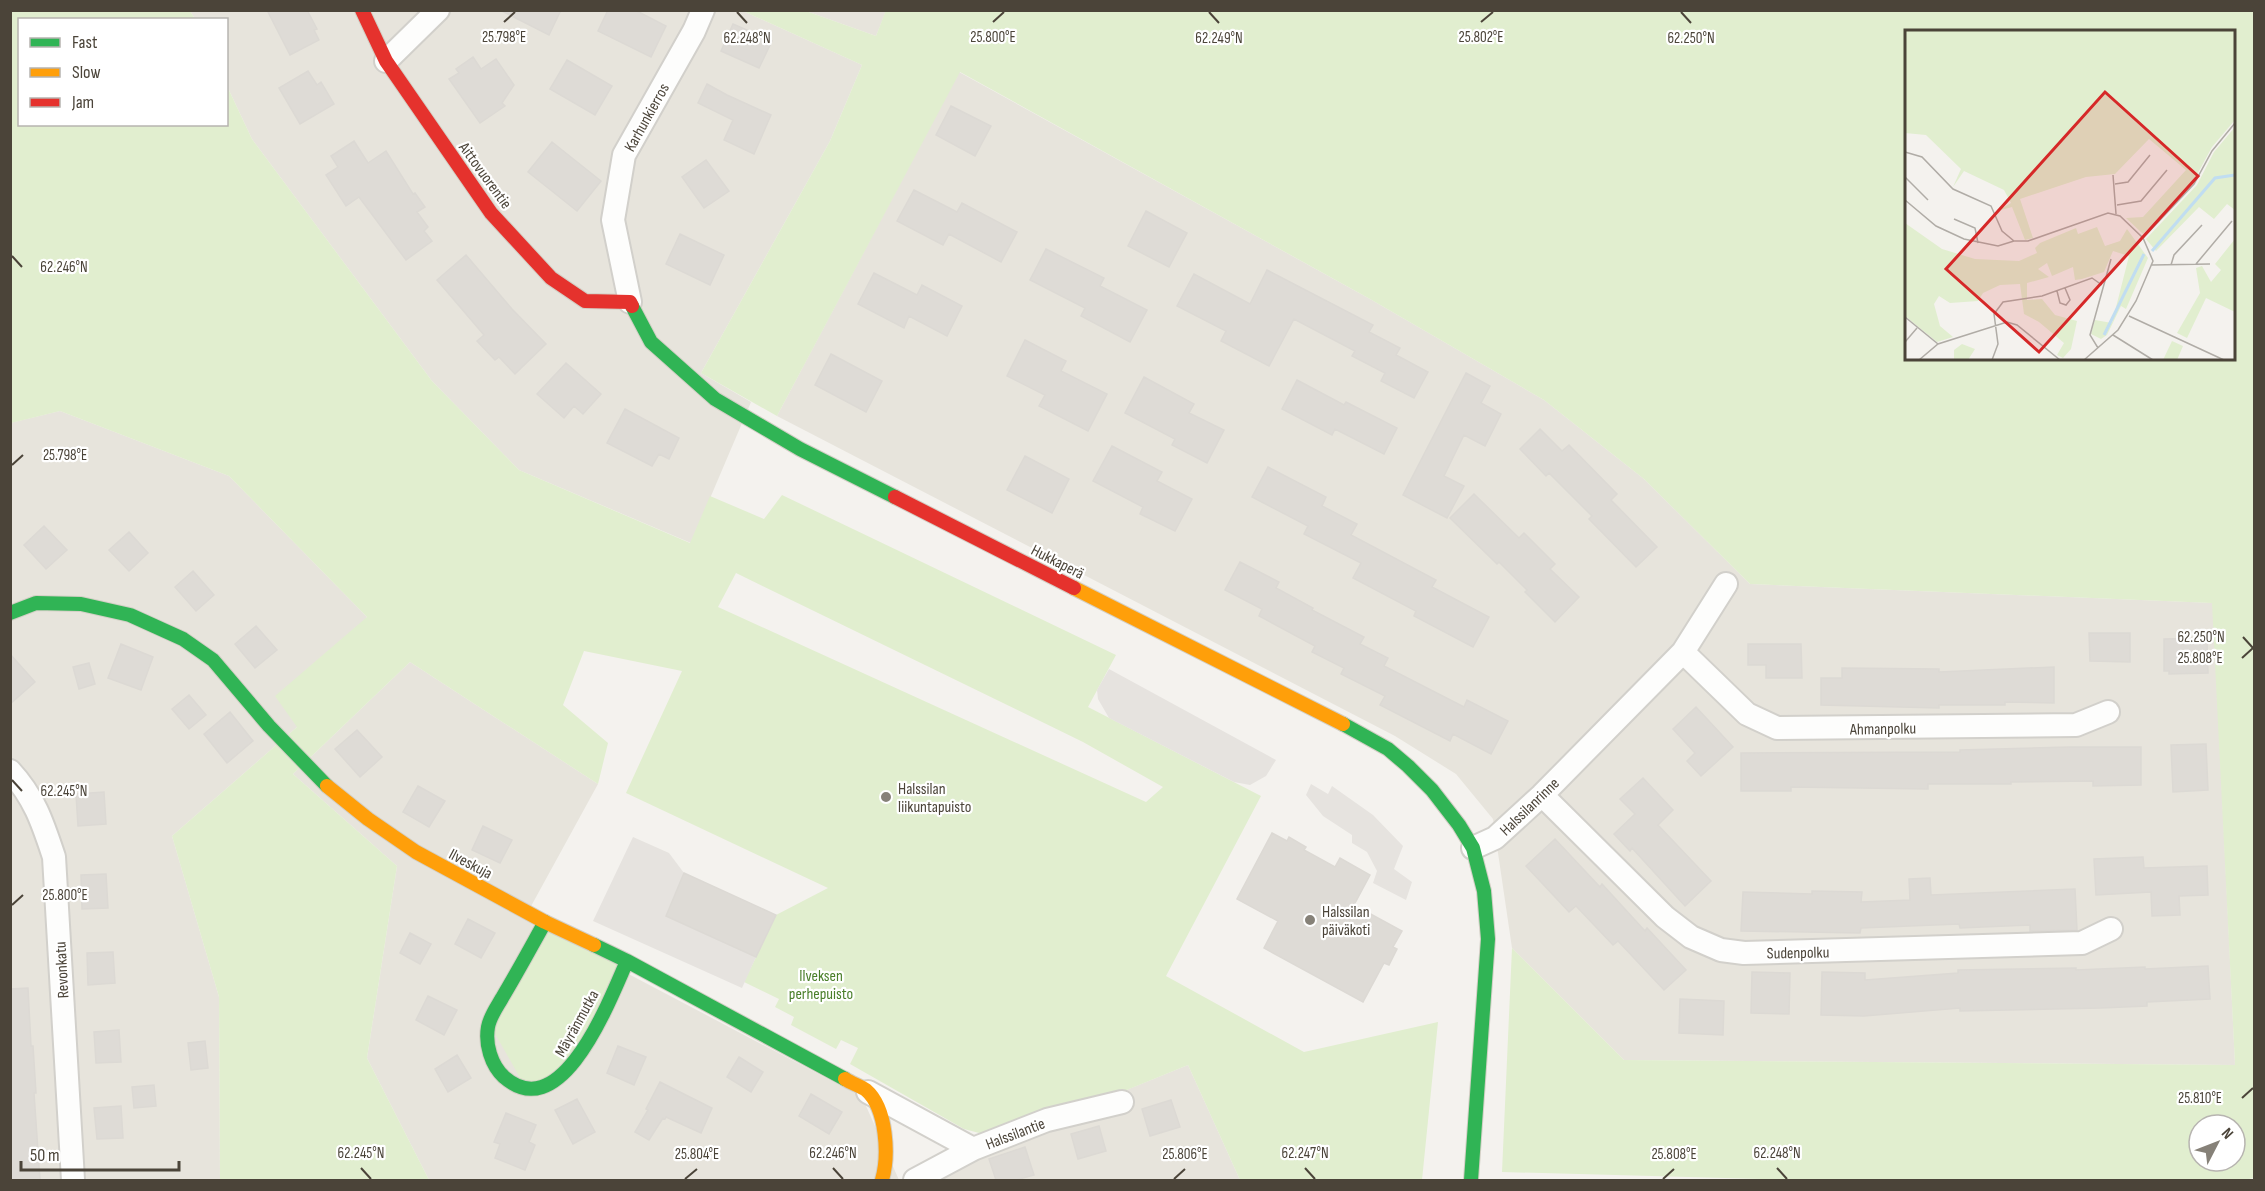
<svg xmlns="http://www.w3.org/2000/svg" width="2265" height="1191" viewBox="0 0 2265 1191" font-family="'Sofia Sans Condensed',sans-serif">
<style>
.residential{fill:#e7e4dc}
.green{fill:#e1eecf;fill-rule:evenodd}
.parking{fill:#e6e3df}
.building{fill:#dedbd6;stroke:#dcd9d4;stroke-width:1.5}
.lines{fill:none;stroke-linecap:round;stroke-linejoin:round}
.street-casing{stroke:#d2d0cb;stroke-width:26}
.fast-casing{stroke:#d3cfc5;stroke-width:16}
.slow-casing{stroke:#d3cfc5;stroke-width:16}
.jam-casing{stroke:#d3cfc5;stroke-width:16}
.street{stroke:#fdfdfc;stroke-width:22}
.fast{stroke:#30b455;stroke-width:14}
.slow{stroke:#ff9f0a;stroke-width:14}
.jam{stroke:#e5322d;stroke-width:14}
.ticks{fill:none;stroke:#4b4439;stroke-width:2}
.poi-dot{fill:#868178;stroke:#fff;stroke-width:2}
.labels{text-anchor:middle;stroke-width:4.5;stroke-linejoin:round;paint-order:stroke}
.street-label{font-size:16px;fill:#4b4439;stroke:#fff}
.poi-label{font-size:16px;fill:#4b4439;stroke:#fff;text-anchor:start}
.park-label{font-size:16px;fill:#4a7f2a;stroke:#fff}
.inset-river{fill:none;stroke:#c0ddf1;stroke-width:3}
.inset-road{fill:none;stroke:#b0aca6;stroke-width:1.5}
.view{fill:#d62828;fill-opacity:0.15;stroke:#d62828;stroke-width:3}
.inset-edge{fill:none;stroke:#4b4439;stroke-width:3}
.ticks-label{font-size:15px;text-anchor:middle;fill:#4b4439;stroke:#fff;stroke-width:4.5;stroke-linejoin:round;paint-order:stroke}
</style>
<rect width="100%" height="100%" fill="#f4f2ee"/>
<path class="residential" d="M 190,11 L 743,11 L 862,65 L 830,141 L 701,373 L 751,402 L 691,543 L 519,470 L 432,381 L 252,139 L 227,86 L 226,20 L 195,19 Z
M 806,11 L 886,11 L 876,36 Z
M 959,72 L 1370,299 L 1544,400 L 1644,479 L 1750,584 L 2213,603 L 2235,1065 L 1624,1060 L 1512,948 L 1493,819 L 1456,774 L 1395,736 L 777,416 Z
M 60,411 L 229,476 L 367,617 L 297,727 L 172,836 L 219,997 L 220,1180 L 11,1180 L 10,423 Z
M 410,662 L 598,784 L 524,919 L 862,1097 L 899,1180 L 429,1180 L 367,1058 L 397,866 L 293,774 Z
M 1188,1065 L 1240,1180 L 904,1180 Z"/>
<path class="green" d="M 886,10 L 2254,11 L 2254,1178 L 2244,1180 L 1794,1180 L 1502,1172 L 1512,948 L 1624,1060 L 2235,1065 L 2212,603 L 1750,584 L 1644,479 L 1544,400 L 1370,299 L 960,72 L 777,416 L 701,373 L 830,141 L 862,65 L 743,11 L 806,11 L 876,36 ZM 1906,32 L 2234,32 L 2234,358 L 1906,358 ZM 2199,1125 L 2235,1125 L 2235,1161 L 2199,1161 Z
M 10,11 L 190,11 L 195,19 L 20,20 L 20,124 L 226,124 L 227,86 L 252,139 L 432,381 L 519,470 L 690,543 L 710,496 L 764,519 L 782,495 L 1116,655 L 1088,707 L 1261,796 L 1166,976 L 1304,1052 L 1438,1022 L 1422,1180 L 1240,1180 L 1188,1065 L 1085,1107 L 983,1134 L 964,1129 L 850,1064 L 858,1048 L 841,1040 L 836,1049 L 791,1025 L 794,1017 L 775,1007 L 779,999 L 744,982 L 776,915 L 828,888 L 626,793 L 682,671 L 584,651 L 563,705 L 608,743 L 598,784 L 410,662 L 293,774 L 397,866 L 367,1058 L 429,1180 L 220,1180 L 219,997 L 172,836 L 297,727 L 275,696 L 367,617 L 229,476 L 60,411 L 11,423 ZM 736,573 L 1083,742 L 1163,787 L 1146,802 L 718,607 Z
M 545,922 L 627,961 L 583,1053 L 527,1090 L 489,1023 Z"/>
<path class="parking" d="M 1109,669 L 1276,760 L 1266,776 L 1250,785 L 1234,782 L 1109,718 L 1098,699 L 1097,690 Z
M 1311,784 L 1328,794 L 1332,786 L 1373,815 L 1403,846 L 1394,869 L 1412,882 L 1406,900 L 1373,883 L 1377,871 L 1367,852 L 1352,843 L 1352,835 L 1323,816 L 1306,795 Z
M 633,837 L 669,853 L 684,873 L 666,916 L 756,957 L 742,988 L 593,921 Z"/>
<path class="building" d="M 267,10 L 307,10 L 317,29 L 314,30 L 319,40 L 290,55 Z
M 500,10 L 561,10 L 549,35 Z
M 608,10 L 635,10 L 666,26 L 651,57 L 598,31 Z
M 733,24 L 772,41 L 759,68 L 721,51 Z
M 473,57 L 481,69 L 496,59 L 514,85 L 502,103 L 505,106 L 480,123 L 449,79 L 459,73 L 456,69 Z
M 567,60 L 612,86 L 595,115 L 550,89 Z
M 308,71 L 317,85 L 321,82 L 334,104 L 300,124 L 279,88 Z
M 707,84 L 727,95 L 771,115 L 754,154 L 724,140 L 733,120 L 698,103 Z
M 951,106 L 991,126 L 975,156 L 936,135 Z
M 354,141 L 368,163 L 386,151 L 413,194 L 415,193 L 425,207 L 417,212 L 428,227 L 424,231 L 432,241 L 406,260 L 359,197 L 346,206 L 326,175 L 338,167 L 331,156 Z
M 552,142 L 601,181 L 577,211 L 528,172 Z
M 706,160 L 729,191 L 704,208 L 682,177 Z
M 914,190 L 957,212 L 962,203 L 1017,232 L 1001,262 L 949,234 L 943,245 L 897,221 Z
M 1146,211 L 1187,233 L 1169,267 L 1128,246 Z
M 680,234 L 724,255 L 710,285 L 666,264 Z
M 1046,249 L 1104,278 L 1100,286 L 1147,310 L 1130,342 L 1081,316 L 1085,308 L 1030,280 Z
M 466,255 L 512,309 L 546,344 L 515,374 L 499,357 L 495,360 L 477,341 L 484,335 L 437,280 Z
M 1267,270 L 1373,325 L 1369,332 L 1400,348 L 1396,355 L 1428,372 L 1414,398 L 1381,381 L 1385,373 L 1352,356 L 1355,351 L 1294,319 L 1269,366 L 1221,341 L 1226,331 L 1177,306 L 1194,274 L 1250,304 Z
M 874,273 L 917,295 L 922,285 L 962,306 L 947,336 L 909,316 L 904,328 L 858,304 Z
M 1025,340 L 1066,361 L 1061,371 L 1107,394 L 1088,431 L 1039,406 L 1045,395 L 1007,376 Z
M 831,354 L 882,381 L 866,412 L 815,385 Z
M 566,363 L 601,394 L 583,414 L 574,406 L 564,418 L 537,394 Z
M 1466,373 L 1490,386 L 1481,403 L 1501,414 L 1485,446 L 1464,435 L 1444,476 L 1464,486 L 1447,518 L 1403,495 Z
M 1144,377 L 1194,404 L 1189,413 L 1224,430 L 1207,463 L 1172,445 L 1175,439 L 1125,413 Z
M 1297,380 L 1344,405 L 1346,402 L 1397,428 L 1384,454 L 1335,429 L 1332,435 L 1282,409 Z
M 625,409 L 679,438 L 669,459 L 659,454 L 652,466 L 607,443 Z
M 1540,429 L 1562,451 L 1569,445 L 1617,494 L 1611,500 L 1657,547 L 1636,567 L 1589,519 L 1592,516 L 1549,473 L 1546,476 L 1520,449 Z
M 1112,446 L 1162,472 L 1157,481 L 1192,499 L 1175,531 L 1140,514 L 1143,507 L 1093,481 Z
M 1025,456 L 1069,479 L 1052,513 L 1007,490 Z
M 1268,467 L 1326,497 L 1322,506 L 1357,524 L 1351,535 L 1436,580 L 1432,587 L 1489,617 L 1473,647 L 1414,616 L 1416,611 L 1353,578 L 1361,563 L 1304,534 L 1308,526 L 1252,497 Z
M 1474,494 L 1519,538 L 1524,533 L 1555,564 L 1550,569 L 1579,597 L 1555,622 L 1525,592 L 1527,590 L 1499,562 L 1497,564 L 1450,518 Z
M 44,526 L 67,550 L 46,569 L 24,545 Z
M 129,532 L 148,553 L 129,571 L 109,550 Z
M 1240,562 L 1279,582 L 1276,588 L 1313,608 L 1312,610 L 1364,637 L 1360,644 L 1388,658 L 1384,666 L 1464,707 L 1467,700 L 1508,721 L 1491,754 L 1453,734 L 1450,741 L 1380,705 L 1385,696 L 1341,674 L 1344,668 L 1312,652 L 1315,646 L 1259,616 L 1262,609 L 1225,590 Z
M 193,571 L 214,595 L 196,611 L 175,587 Z
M 256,626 L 277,650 L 255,668 L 235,644 Z
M 2089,633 L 2130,633 L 2130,662 L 2090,661 Z
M 2207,638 L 2208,673 L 2169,674 L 2169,671 L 2164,671 L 2164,639 Z
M 121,644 L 153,657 L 141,690 L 108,678 Z
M 1748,644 L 1801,644 L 1802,678 L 1766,678 L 1766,665 L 1748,665 Z
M 10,654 L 35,682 L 10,704 Z
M 89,663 L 95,684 L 79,689 L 73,667 Z
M 2054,667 L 2054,703 L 2005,702 L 2005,705 L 1939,705 L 1939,708 L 1821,705 L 1821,678 L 1842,678 L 1842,668 L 1939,669 L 1939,672 Z
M 189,695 L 206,715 L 189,729 L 172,709 Z
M 1696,707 L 1733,747 L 1701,776 L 1687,761 L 1695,753 L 1673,729 Z
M 230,712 L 253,741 L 227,763 L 204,734 Z
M 357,730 L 382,757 L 360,777 L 335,749 Z
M 2206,744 L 2208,790 L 2173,792 L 2171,745 Z
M 2069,747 L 2141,747 L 2141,785 L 2093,786 L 2093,781 L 2011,782 L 2011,784 L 1928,784 L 1928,789 L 1791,787 L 1791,791 L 1741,791 L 1741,753 L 1960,752 L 1960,750 Z
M 1643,778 L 1673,810 L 1658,825 L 1711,881 L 1685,906 L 1632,848 L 1630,851 L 1614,834 L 1635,814 L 1620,799 Z
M 418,786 L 445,801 L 429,827 L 403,812 Z
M 104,792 L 106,824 L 78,826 L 76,794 Z
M 483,826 L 512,840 L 500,863 L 472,850 Z
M 1272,833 L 1287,841 L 1289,837 L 1306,847 L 1304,850 L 1335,867 L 1340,858 L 1370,875 L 1354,905 L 1402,931 L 1393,947 L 1397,949 L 1389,965 L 1384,963 L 1363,1002 L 1264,948 L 1278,921 L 1237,899 Z
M 1555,839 L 1600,887 L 1602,884 L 1645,931 L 1647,928 L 1686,970 L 1664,990 L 1618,941 L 1613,945 L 1576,906 L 1569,912 L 1526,866 Z
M 2143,857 L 2144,868 L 2207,866 L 2208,895 L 2179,896 L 2180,915 L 2152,916 L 2151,892 L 2096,895 L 2094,859 Z
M 684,873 L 776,915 L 756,957 L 666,916 Z
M 106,874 L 108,908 L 82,909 L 81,875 Z
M 1930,878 L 1931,895 L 2075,889 L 2077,930 L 2030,931 L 2030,925 L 1960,928 L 1959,924 L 1861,928 L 1860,933 L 1741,931 L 1743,892 L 1812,894 L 1812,891 L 1862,892 L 1861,902 L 1910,900 L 1909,879 Z
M 468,919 L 495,933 L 481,958 L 455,944 Z
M 410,933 L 431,944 L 420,964 L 400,953 Z
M 113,952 L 115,983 L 88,985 L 87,953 Z
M 2208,966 L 2210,999 L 2147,1002 L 2147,1006 L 2101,1008 L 1960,1011 L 1960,1008 L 1864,1016 L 1821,1015 L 1822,972 L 1865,973 L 1865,980 L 1958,973 L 1958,970 L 2076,968 L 2076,970 L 2145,967 L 2145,969 Z
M 1752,972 L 1790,973 L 1789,1014 L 1751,1013 Z
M 28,988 L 31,1046 L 33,1046 L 36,1093 L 34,1093 L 40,1180 L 10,1180 L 10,989 Z
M 428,996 L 457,1010 L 444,1035 L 416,1020 Z
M 1680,999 L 1724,1001 L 1723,1035 L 1679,1033 Z
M 119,1030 L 121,1062 L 96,1063 L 94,1032 Z
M 205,1041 L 208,1068 L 191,1070 L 188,1043 Z
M 618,1046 L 646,1057 L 634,1085 L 607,1073 Z
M 457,1055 L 471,1078 L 448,1092 L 435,1069 Z
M 739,1057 L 763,1072 L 751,1092 L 727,1077 Z
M 660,1082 L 712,1108 L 701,1133 L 666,1117 L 665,1119 L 663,1118 L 649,1140 L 635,1132 L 648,1110 L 646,1109 Z
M 154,1085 L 156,1106 L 134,1108 L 132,1087 Z
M 811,1094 L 842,1112 L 829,1134 L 799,1116 Z
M 577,1099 L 595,1132 L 573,1144 L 555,1110 Z
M 1171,1100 L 1180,1127 L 1150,1136 L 1142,1109 Z
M 121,1106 L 123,1138 L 97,1139 L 94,1108 Z
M 506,1113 L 536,1125 L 529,1142 L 535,1145 L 525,1170 L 495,1158 L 500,1144 L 494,1142 Z
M 1099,1126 L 1106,1151 L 1078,1159 L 1071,1134 Z
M 1025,1147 L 1034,1175 L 1016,1180 L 996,1180 L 989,1159 Z"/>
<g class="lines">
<defs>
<path id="street" d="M 386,61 L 438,10
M 630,302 L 613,220 L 624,155 L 694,31 L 703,10
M 1683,652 L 1747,714 L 1777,728 L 2076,725 L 2108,712
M 10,771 C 35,798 43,824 54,857 L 73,1180
M 1542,795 L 1665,917 L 1691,937 L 1721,950 L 1744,953 L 2082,943 L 2111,929
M 1473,848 L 1495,838 L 1542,795 L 1683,652 L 1726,584
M 868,1092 L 973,1149
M 915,1180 L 973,1149 L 1047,1120 L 1122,1102"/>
<path id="fast" d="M 632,306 L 651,342 L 715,399 L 800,449 L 895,497
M 10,613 L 36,603 L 81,604 L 130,615 L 183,639 L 213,660 L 269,726 L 327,786
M 1343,724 L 1388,749 L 1408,766 L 1432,790 L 1459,825 L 1473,848 L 1484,891 L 1488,939 L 1471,1180
M 545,922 C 531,947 517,973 502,998 C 497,1007 490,1016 488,1027 C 485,1044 491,1065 504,1077 C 562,1128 610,999 627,961
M 594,945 L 627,961 L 845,1079"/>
<path id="slow" d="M 1074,588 L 1343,724
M 327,786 L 368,819 L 416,852 L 545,922 L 594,945
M 845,1079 C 851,1083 860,1086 866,1090 C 887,1108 889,1156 882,1180"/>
<path id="jam" d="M 362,10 L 386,61 L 491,213 L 551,278 L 585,301 L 630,302 L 632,306
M 895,497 L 1074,588"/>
</defs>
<use href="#street" class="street-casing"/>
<use href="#fast" class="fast-casing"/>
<use href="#slow" class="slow-casing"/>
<use href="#jam" class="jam-casing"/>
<use href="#street" class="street"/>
<use href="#fast" class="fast"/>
<use href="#slow" class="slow"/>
<use href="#jam" class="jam"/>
</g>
<path class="ticks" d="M 737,12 L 747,23M 1209,12 L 1219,23M 1681,12 L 1691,23M 504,22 L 515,12M 993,22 L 1004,12M 1481,22 L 1493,12M 12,256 L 22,267M 12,465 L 23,455M 2243,637 L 2253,648M 2242,658 L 2253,648M 12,780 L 22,791M 12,905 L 23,895M 2242,1098 L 2253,1088M 361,1168 L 371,1179M 833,1168 L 843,1179M 1305,1168 L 1315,1179M 1777,1168 L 1787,1179M 685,1179 L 697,1169M 1174,1179 L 1185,1169M 1663,1179 L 1674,1169"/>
<g class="poi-dot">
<circle cx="886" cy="797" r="6"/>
<circle cx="1310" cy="920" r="6"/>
</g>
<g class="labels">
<g class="street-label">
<text transform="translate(646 117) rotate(-61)" y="6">Karhunkierros</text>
<text transform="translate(486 175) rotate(54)" y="6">Aittovuorentie</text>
<text transform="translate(1058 561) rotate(27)" y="6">Hukkaperä</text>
<text transform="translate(1883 728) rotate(-1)" y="6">Ahmanpolku</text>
<text transform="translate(1529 806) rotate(-44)" y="6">Halssilanrinne</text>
<text transform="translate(471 863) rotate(28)" y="6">Ilveskuja</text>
<text transform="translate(1798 952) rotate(-1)" y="6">Sudenpolku</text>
<text transform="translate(61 970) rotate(-93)" y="6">Revonkatu</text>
<text transform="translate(576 1023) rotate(-61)" y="6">Mäyränmutka</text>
<text transform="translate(1015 1133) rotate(-21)" y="6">Halssilantie</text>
</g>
<g class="poi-label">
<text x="898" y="794">Halssilan<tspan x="898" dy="18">liikuntapuisto</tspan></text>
<text x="1322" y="917">Halssilan<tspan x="1322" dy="18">päiväkoti</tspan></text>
</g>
<g class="park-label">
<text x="821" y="981">Ilveksen<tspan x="821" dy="18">perhepuisto</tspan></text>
</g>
</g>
<g transform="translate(1905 30)">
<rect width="330" height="330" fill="#f4f2ee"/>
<path d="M 0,0 L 330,0 L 330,90 L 307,117 L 288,152 L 238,204 L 221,188 L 238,187 L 281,140 L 244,109 L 210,144 L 181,147 L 115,169 L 128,208 L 120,210 L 107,177 L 92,181 L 106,173 L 99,160 L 59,141 L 48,157 L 56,139 L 21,105 L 0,103 ZM 330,97 L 330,180 L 322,174 L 309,189 L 294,177 L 251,221 L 241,209 L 292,155 L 309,122 ZM 0,193 L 37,219 L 70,229 L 114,231 L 132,223 L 130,218 L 135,213 L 171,198 L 173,204 L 192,197 L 200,216 L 215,211 L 222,199 L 243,228 L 221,279 L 216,276 L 202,305 L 196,309 L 186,304 L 190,290 L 207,293 L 224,226 L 208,221 L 199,242 L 177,249 L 170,250 L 168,237 L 147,246 L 142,233 L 133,239 L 144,247 L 122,253 L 122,270 L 137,269 L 150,285 L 172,291 L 166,319 L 158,328 L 152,325 L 159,313 L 134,292 L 119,284 L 115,254 L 95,255 L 78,263 L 73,271 L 45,273 L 34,266 L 29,274 L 35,296 L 48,307 L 32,312 L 0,286 ZM 330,209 L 330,282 L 301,268 L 282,308 L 272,303 L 295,263 L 291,238 L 297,236 L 306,252 L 316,240 L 310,234 ZM 267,311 L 278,316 L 272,330 L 258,330 ZM 57,314 L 70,319 L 63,330 L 49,330 L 49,320 Z" fill="#e1eecf"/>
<path class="inset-river" d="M 247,221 L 310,148 L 330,145M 199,305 L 239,224"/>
<path class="inset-road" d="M 0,122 L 17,127 L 48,159 L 86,176 L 97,201 L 109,211 L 123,211 L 203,183 L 215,186 L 238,208 L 248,231 L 231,271 L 213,300 L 179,330M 208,145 L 211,184M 0,147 L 23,170M 210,154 L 223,152 L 245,125M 0,170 L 31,196 L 59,209 L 93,216 L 109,211M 212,175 L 236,171 L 262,140M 49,189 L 70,198 L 73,213M 238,208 L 289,154 L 307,121 L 330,93M 291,234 L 327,191M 247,235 L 305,234M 266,235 L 269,225 L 297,195M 152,261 L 155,273 L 161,275 L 165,270 L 160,258M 224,286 L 319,330M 0,287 L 33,314M 208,305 L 248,330M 0,312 L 12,298M 193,318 L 185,305 L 206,229M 14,330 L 33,314 L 102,292 L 112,295 L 155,330M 87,330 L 93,314 L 89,284 L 98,272 L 137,266 L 187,248 L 197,255"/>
<path class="view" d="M 200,62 L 293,146 L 134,322 L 41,239 Z"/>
<rect width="330" height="330" class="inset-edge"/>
</g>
<g class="ticks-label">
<text x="504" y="42">25.798°E</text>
<text x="993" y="42">25.800°E</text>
<text x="1481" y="42">25.802°E</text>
<text x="747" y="43">62.248°N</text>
<text x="1219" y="43">62.249°N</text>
<text x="1691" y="43">62.250°N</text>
<text x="64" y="272">62.246°N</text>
<text x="65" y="460">25.798°E</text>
<text x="2201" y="642">62.250°N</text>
<text x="2200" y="663">25.808°E</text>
<text x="64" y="796">62.245°N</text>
<text x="65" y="900">25.800°E</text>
<text x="2200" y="1103">25.810°E</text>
<text x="361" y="1158">62.245°N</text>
<text x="833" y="1158">62.246°N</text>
<text x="1305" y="1158">62.247°N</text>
<text x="1777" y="1158">62.248°N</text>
<text x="697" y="1159">25.804°E</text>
<text x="1185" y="1159">25.806°E</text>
<text x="1674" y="1159">25.808°E</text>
</g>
<rect width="2265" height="1191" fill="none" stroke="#4b4439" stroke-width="24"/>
<rect x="18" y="18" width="210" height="108" fill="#ffffff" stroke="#b7b4b0" stroke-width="1.5"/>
<rect x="30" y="38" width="30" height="9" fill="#30b455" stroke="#b7b4b0" stroke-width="1.5"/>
<text x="72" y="48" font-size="18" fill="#4b4439">Fast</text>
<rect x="30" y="68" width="30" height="9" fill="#ff9f0a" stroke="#b7b4b0" stroke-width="1.5"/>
<text x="72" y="78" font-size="18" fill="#4b4439">Slow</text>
<rect x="30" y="98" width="30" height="9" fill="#e5322d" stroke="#b7b4b0" stroke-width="1.5"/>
<text x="72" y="108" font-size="18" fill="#4b4439">Jam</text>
<g transform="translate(2217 1143) rotate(48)"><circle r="28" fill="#ffffff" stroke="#b7b4b0" stroke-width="1.5"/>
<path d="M0-4.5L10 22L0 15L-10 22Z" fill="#868178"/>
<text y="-9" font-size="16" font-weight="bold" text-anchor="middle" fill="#4b4439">N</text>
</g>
<path d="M21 1161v9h158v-9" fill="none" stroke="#4b4439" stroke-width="3"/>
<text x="30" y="1161" font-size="18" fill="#4b4439" stroke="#ffffff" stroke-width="4.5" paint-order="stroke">50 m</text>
</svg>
